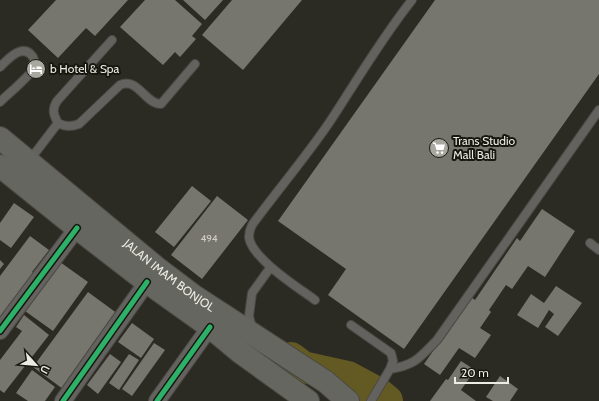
<svg xmlns="http://www.w3.org/2000/svg" width="599" height="401" viewBox="0 0 599 401" font-family="Cabin,sans-serif">
<style>
.lines{fill:none;stroke-linecap:round;stroke-linejoin:round}
.river{stroke:#635a23;stroke-width:32}
.building{fill:#77766e}
.service-casing{stroke:#4a4943;stroke-width:10}
.minor-casing{stroke:#4a4943;stroke-width:18}
.trunk-casing{stroke:#4a4943;stroke-width:24}
.service{stroke:#63625e;stroke-width:8}
.minor{stroke:#63625e;stroke-width:16}
.trunk{stroke:#666660;stroke-width:22}
.cycleway-casing{stroke:#17160f;stroke-width:8}
.cycleway{stroke:#2db169;stroke-width:5}
.labels{text-anchor:middle;stroke-width:4;stroke-linejoin:round;paint-order:stroke}
.number-label{font-size:10px;fill:#d0cec6}
.poi-label{font-size:12px;fill:#edece3;stroke:#17160f;text-anchor:start}
.street-label{font-size:12px;fill:#edece3;stroke:#17160f}
</style>
<rect width="100%" height="100%" fill="#2c2b23"/>
<g class="lines">
<path class="river" d="M 291,358 L 303,367 L 348,377 L 376,392 L 387,401"/>
</g>
<path class="building" d="M 56,0 L 128,0 L 95,36 L 86,28 L 58,58 L 28,30 Z
M 145,0 L 175,0 L 202,24 L 192,36 L 196,39 L 180,57 L 175,52 L 163,65 L 120,27 Z
M 183,0 L 223,0 L 205,20 Z
M 232,0 L 302,0 L 243,70 L 202,35 Z
M 435,0 L 599,0 L 599,74 L 404,349 L 328,295 L 346,269 L 278,221 Z
M 192,186 L 211,201 L 174,247 L 155,232 Z
M 217,196 L 248,220 L 202,279 L 171,255 Z
M 14,203 L 34,217 L 11,248 L 0,240 L 0,223 Z
M 542,209 L 575,231 L 545,277 L 528,266 L 512,289 L 506,285 L 489,310 L 491,312 L 480,328 L 491,335 L 475,358 L 459,348 L 440,375 L 424,364 L 471,297 L 475,300 L 517,238 L 520,241 Z
M 30,236 L 49,250 L 32,272 L 39,277 L 0,328 L 0,276 Z
M 0,260 L 4,264 L 0,269 Z
M 60,262 L 88,282 L 53,331 L 25,311 Z
M 556,286 L 582,303 L 558,336 L 545,327 L 554,314 L 549,310 L 538,328 L 517,315 L 531,294 L 544,303 Z
M 88,292 L 118,314 L 63,389 L 33,367 Z
M 24,315 L 49,335 L 4,393 L 0,390 L 0,360 L 22,331 L 16,327 Z
M 132,323 L 154,339 L 141,358 L 118,342 Z
M 154,343 L 165,350 L 132,396 L 122,389 Z
M 110,354 L 121,362 L 98,394 L 87,385 Z
M 129,354 L 139,360 L 119,390 L 109,383 Z
M 461,361 L 475,370 L 461,390 L 476,401 L 430,401 L 446,379 L 448,380 Z
M 32,370 L 55,387 L 45,401 L 28,401 L 16,393 Z
M 500,376 L 518,389 L 510,401 L 493,401 L 486,397 Z"/>
<g class="lines">
<defs>
<path id="service" d="M 0,67 C 8,59 23,42 33,57 C 35,61 35,65 33,69 C 30,76 7,95 0,102
M 58,123 C 53,114 52,109 57,101 L 112,40
M 29,161 L 58,123 C 65,127 71,127 79,124 L 120,85 C 138,77 145,104 161,104 L 195,64
M 590,243 L 599,250
M 315,300 C 299,288 251,258 249,237 C 249,233 250,229 252,225 C 277,191 305,158 329,123 C 356,82 381,39 412,0
M 351,325 L 391,353 L 393,361 L 390,369 L 371,401
M 252,328 L 249,316 L 252,293 L 270,268
M 390,369 C 416,365 420,357 437,340 L 599,110"/>
<path id="minor" d="M 0,331 L 77,228
M 63,401 L 147,282
M 157,401 L 210,327"/>
<g id="trunk">
<path id="s1" d="M 0,138 L 157,268 L 194,296 L 326,382 L 348,401"/>
<path d="M 0,166 L 77,228 L 147,282 L 210,327 L 240,352 L 308,401"/>
</g>
</defs>
<use href="#service" class="service-casing"/>
<use href="#minor" class="minor-casing"/>
<use href="#trunk" class="trunk-casing"/>
<use href="#service" class="service"/>
<use href="#minor" class="minor"/>
<use href="#trunk" class="trunk"/>
<defs>
<path id="cycleway" d="M 0,331 L 77,228
M 63,401 L 147,282
M 157,401 L 210,327"/>
</defs>
<use href="#cycleway" class="cycleway-casing"/>
<use href="#cycleway" class="cycleway"/>
</g>
<defs>
<symbol id="hotel-disc" viewBox="-11 -11 22 22"><circle r="9.5" fill="#a9a8a0" stroke="#17160f"/><path d="M-6-4.5h1.5V1H6V5H4.5V3h-9V5H-6ZM-4 0a1.8 1.8 0 1 1 3.6 0ZM.5 0V-2.5h3Q6-2.5 6 0Z" fill="#fff"/></symbol>
<symbol id="supermarket-disc" viewBox="-11 -11 22 22"><circle r="9.5" fill="#a9a8a0" stroke="#17160f"/><path d="M-6-5.5h2.5l.6 2H6L4.5 2H-2.5L-4.4-4H-6ZM-1.5 3.2a1.3 1.3 0 1 0 .1 0ZM3 3.2a1.3 1.3 0 1 0 .1 0Z" fill="#fff"/></symbol>
</defs>
<g fill-rule="evenodd">
<use href="#hotel-disc" x="25" y="58" width="22" height="22"/>
<use href="#supermarket-disc" x="428" y="137" width="22" height="22"/>
</g>
<g class="labels">
<g class="number-label">
<text x="209" y="242">494</text>
</g>
<g class="poi-label">
<text x="50" y="73">b Hotel &amp; Spa</text>
<text x="453" y="145">Trans Studio<tspan x="453" dy="14">Mall Bali</tspan></text>
</g>
<g class="street-label">
<text dy="4" stroke="none"><textPath href="#s1" startOffset="218">JALAN IMAM BONJOL</textPath></text>
</g>
</g>
<g transform="translate(36 365) rotate(117)" stroke="#17160f" stroke-width="3" paint-order="stroke">
<path d="M0-3L7 15L0 10L-7 15Z" fill="#edece3"/>
<text y="-6" font-size="11" font-weight="bold" text-anchor="middle" fill="#edece3">U</text>
</g>
<path d="M455 377v6h53v-6" fill="none" stroke="#edece3" stroke-width="2"/>
<text x="461" y="377" font-size="12" fill="#edece3" stroke="#17160f" stroke-width="3" paint-order="stroke">20 m</text>
</svg>
